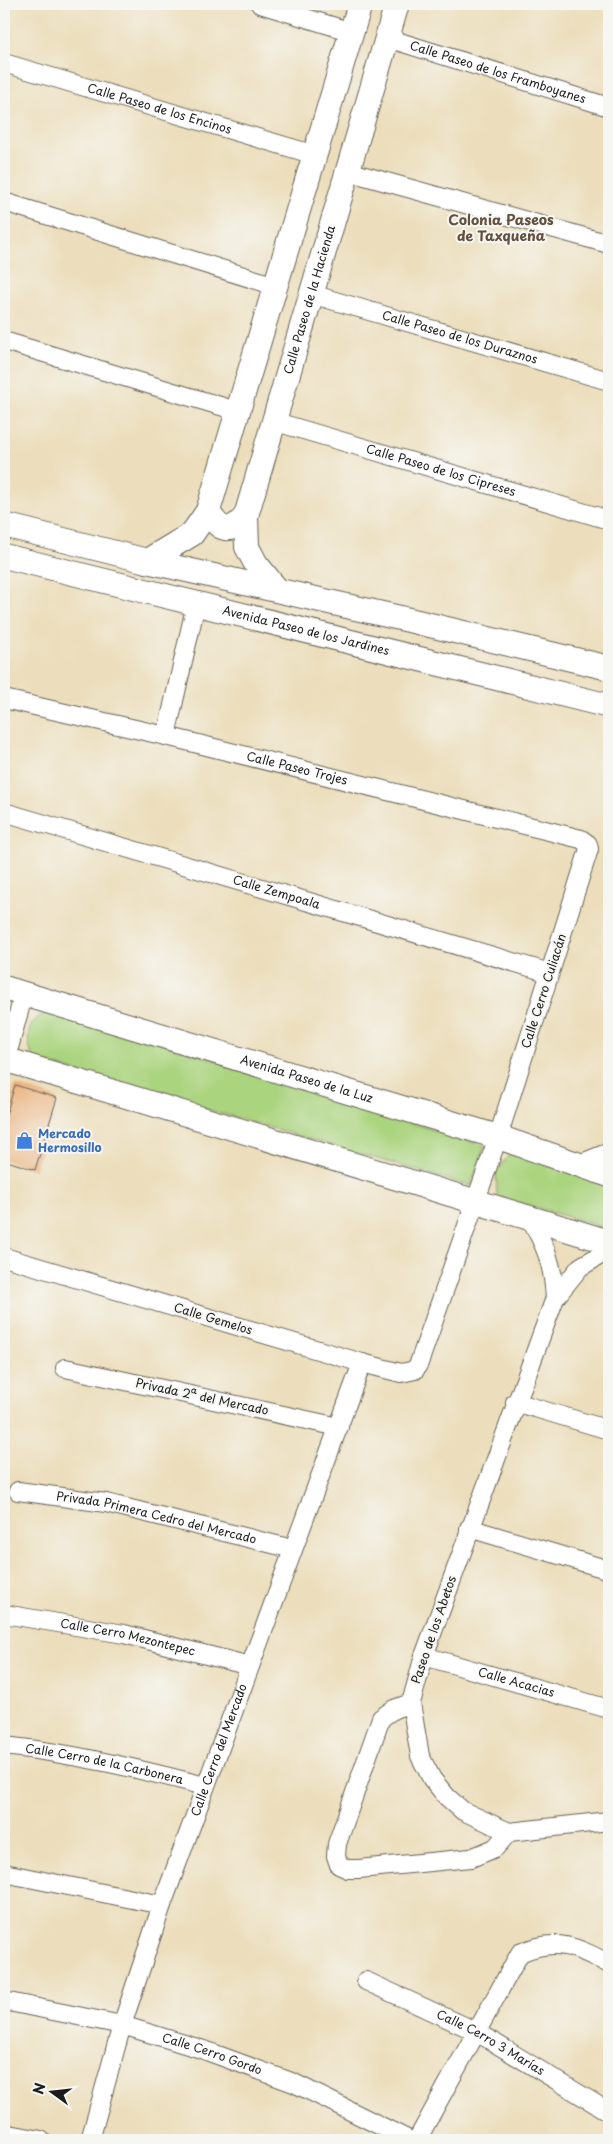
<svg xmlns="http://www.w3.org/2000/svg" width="613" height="2144" viewBox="0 0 613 2144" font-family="'Playpen Sans',sans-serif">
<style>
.green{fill:#abd47f;stroke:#64784e}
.building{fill:#eab27f}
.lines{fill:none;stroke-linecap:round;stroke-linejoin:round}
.street-casing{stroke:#656054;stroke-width:20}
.secondary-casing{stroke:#656054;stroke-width:26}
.street{stroke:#fff;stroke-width:18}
.secondary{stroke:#fff;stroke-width:24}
.labels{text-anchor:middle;stroke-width:4;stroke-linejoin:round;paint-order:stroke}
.street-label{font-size:12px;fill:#1c1c1c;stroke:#f6f6f2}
.shop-label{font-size:12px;font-weight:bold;fill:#366cbe;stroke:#f6f6f2;text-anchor:start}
.neighbourhood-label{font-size:14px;font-weight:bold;fill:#64503f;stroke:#f6f6f2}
</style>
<rect width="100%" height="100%" fill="#f6f6f2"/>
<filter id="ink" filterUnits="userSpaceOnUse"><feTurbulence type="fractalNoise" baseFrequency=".02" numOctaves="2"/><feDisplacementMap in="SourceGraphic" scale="10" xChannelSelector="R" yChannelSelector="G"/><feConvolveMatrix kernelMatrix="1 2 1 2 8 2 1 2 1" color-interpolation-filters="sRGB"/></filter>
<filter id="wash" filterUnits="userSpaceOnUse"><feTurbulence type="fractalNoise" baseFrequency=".0096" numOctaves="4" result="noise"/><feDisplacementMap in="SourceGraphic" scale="20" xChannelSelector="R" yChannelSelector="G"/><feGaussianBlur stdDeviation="1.12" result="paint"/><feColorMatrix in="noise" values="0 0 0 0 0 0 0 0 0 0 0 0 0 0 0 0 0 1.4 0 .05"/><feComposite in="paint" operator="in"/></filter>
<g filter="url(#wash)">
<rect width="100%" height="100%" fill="#ecdebc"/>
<path class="green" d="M 51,1008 L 485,1146 L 471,1186 L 33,1059 C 24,1032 27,1024 51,1008 Z
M 510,1154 L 609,1184 L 609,1229 L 497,1196 L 496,1172 Z"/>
<g id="blocks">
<path class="building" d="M 15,1085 L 57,1098 L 35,1170 L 4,1160 L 4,1121 Z"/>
</g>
</g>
<g filter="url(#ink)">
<use href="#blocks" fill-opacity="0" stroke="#656054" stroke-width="1"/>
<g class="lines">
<defs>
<g id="street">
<path d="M 260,4 L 352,32"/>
<path id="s1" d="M 387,38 L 609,107"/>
<path id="s2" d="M 4,63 L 315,155"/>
<path d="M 347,171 L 609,244"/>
<path d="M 4,202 L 276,286"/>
<path id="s3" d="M 311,294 L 609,381"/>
<path d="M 4,341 L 237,411"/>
<path id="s4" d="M 273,421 L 609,520"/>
<path id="s5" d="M 4,699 L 166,736 L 581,839 L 588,844 L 589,849 L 498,1137 L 419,1363 L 415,1370 L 401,1373 L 362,1363 L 4,1257"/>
<path d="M 166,736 L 196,604"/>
<path id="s6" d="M 4,812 L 550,973"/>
<path d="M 4,1066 L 24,993"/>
<path d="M 577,1165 L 609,1152"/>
<path d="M 528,1216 C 546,1245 553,1264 555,1298"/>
<path d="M 609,1250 L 580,1267 L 555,1298 L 424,1656 L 411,1703 L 420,1756 L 432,1779 L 447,1797 L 463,1811 L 509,1832 L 609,1821"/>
<path d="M 65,1368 L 339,1427"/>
<path d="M 515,1402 L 609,1430"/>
<path id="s7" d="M 18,1491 L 106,1503 L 293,1549"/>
<path d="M 469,1528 L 609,1570"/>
<path id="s8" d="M 4,1614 L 124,1634 L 250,1666"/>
<path id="s9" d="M 424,1656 L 609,1709"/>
<path d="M 411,1703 L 394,1709 L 381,1718 L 337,1844 L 336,1856 L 339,1865 L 348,1869 L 359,1869 L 471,1858 L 495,1848 L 509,1832"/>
<path id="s10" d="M 4,1746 C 72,1753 139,1769 205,1786"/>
<path d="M 4,1873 L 162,1905"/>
<path id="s11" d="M 366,1981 L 475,2031 L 609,2112"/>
<path id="s12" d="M 4,2001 L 122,2025 L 204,2050 L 294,2083 L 409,2140"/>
<path d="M 4,2133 L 41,2140"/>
<path id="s13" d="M 90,2140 L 122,2025 L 162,1905 L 362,1363"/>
<path d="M 417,2140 L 520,1953 C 556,1937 577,1947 609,1964"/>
</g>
<g id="secondary">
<path d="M 208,511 C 219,532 231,534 246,516"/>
<path d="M 4,525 L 147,561 L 409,620 L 609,668"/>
<path id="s14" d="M 4,556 L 609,706"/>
<path d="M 147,561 L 192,534 L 208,511 L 360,4"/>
<path id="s15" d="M 277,590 L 256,564 L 247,547 L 246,516 L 397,4"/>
<path id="s16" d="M 4,988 L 498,1137 L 609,1175"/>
<path d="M 4,1059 L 609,1242"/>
</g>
</defs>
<use href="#street" class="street-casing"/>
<use href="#secondary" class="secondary-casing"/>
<use href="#street" class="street"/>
<use href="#secondary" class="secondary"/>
</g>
</g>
<defs>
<symbol id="shop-bare" viewBox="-9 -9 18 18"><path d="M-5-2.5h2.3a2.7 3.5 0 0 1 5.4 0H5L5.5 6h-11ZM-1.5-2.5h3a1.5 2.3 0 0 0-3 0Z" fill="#3f7fe0" stroke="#f6f6f2" stroke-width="2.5" paint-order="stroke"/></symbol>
</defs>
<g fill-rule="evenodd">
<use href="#shop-bare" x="12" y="1128" width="25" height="25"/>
</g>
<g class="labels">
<g class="street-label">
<text dy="4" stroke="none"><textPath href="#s1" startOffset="116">Calle Paseo de los Framboyanes</textPath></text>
<text dy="4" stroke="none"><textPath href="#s2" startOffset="162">Calle Paseo de los Encinos</textPath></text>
<text dy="4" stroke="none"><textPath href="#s15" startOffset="309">Calle Paseo de la Hacienda</textPath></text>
<text dy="4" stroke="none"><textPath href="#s3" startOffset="155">Calle Paseo de los Duraznos</textPath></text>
<text dy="4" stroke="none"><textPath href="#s4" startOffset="175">Calle Paseo de los Cipreses</textPath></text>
<text dy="4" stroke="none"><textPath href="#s14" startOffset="311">Avenida Paseo de los Jardines</textPath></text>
<text dy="4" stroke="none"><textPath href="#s5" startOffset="301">Calle Paseo Trojes</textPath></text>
<text dy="4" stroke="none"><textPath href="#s6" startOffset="284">Calle Zempoala</textPath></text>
<text transform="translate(544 991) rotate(-72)" y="4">Calle Cerro Culiacán</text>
<text dy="4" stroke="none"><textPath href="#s16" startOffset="316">Avenida Paseo de la Luz</textPath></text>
<text transform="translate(213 1319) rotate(17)" y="4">Calle Gemelos</text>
<text transform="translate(202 1397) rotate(12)" y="4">Privada 2ª del Mercado</text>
<text dy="4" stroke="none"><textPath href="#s7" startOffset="141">Privada Primera Cedro del Mercado</textPath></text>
<text transform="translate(434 1630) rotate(-71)" y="4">Paseo de los Abetos</text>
<text dy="4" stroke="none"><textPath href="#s8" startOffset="126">Calle Cerro Mezontepec</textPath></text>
<text dy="4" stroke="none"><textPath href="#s9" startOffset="96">Calle Acacias</textPath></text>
<text dy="4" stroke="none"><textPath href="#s13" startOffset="411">Calle Cerro del Mercado</textPath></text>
<text dy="4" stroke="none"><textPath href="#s10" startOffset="102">Calle Cerro de la Carbonera</textPath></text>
<text dy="4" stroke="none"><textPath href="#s11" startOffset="139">Calle Cerro 3 Marías</textPath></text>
<text dy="4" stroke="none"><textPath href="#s12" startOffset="215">Calle Cerro Gordo</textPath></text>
</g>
<g class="shop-label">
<text x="38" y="1138">Mercado<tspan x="38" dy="14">Hermosillo</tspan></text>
</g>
<g class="neighbourhood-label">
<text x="501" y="225">Colonia Paseos<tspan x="501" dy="16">de Taxqueña</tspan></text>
</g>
</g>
<rect width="613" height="2144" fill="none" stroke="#f6f6f2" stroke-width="20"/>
<g transform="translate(52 2092) rotate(285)" stroke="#f6f6f2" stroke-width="4" paint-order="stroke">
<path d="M0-4L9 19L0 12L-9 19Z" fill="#1c1c1c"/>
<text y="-8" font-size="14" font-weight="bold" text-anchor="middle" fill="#1c1c1c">N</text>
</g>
</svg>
